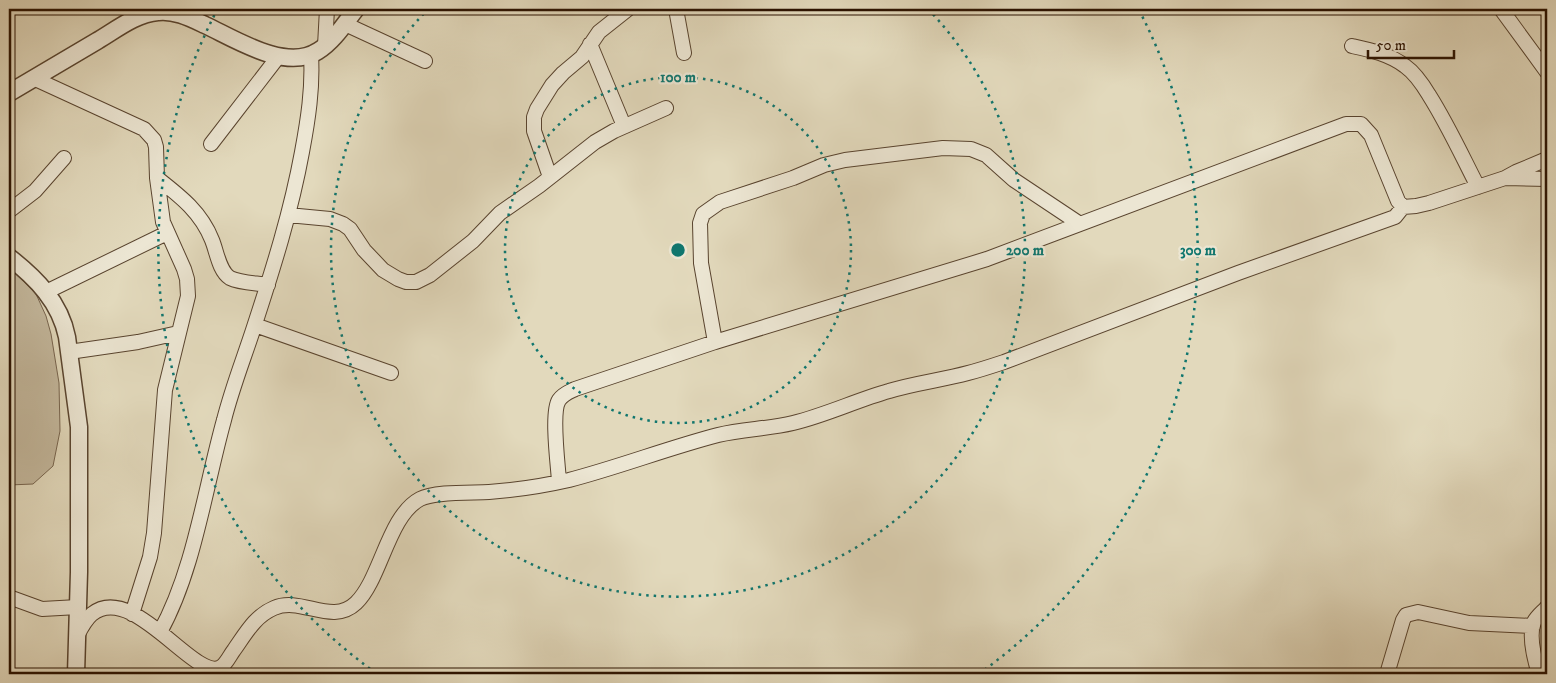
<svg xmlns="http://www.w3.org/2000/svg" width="1556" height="683" viewBox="0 0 1556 683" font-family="'IM FELL DW Pica',serif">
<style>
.green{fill:#c3b79c;stroke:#77644e}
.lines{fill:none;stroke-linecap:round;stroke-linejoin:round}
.minor-casing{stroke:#59442f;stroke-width:16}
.tertiary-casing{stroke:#59442f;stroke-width:19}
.minor{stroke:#ece6d3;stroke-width:14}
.tertiary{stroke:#ece6d3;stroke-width:16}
.ring{fill:none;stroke:#0f766e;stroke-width:2.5;stroke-dasharray:2.5 5}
.centre{fill:#0f766e;stroke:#ece6d3;stroke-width:2.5}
.ring-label{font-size:15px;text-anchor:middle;font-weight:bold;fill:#0f766e;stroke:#ece6d3;stroke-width:4.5;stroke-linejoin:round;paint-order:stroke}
</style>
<rect width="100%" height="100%" fill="#e2d9bc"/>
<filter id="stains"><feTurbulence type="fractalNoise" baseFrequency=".004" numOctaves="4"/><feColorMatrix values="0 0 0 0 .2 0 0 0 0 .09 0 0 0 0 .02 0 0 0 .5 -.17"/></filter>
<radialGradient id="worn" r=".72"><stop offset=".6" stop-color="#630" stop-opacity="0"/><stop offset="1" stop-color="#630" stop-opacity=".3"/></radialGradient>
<path class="green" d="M 9,267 L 36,294 L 46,316 L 51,334 L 59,383 L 60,431 L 53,466 L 33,484 L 9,485 Z"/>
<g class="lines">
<defs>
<path id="minor" d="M 676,9 L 684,53
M 1501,9 L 1547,72
M 345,24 L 425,61
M 590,44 L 624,126
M 325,46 L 327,9
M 1352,46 C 1370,50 1389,54 1405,66 C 1415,73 1423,85 1429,95 C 1448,125 1462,156 1478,187
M 33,78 L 144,129 L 154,140 L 156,147 L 157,178 L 163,222 L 184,269 L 187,279 L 188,296 L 165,390 L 154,533 L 150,557 L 132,614
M 211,144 L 278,57
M 550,177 L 534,131 L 534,117 L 537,109 L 552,85 L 563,73 L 582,57 L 599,32 L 628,9
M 157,178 C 180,196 201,212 212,240 C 217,252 219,271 230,278 C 240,283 256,283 268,285
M 1506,178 L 1547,179
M 9,211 L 35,191 L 64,158
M 288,215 L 330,219 L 343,224 L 350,229 L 364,250 L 383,270 L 398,279 L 406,282 L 416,282 L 430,275 L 473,241 L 500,213 L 539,186 L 595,142 L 614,131 L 666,108
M 46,292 L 167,233
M 255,325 L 391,373
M 715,342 L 701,263 L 700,223 L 703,214 L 720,202 L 793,178 L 824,165 L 845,160 L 943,148 L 971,149 L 986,155 L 1014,180 L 1080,224
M 69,352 L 138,342 L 178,333
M 559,481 C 558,465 551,412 559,400 C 563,394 569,392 575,389 L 715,342 L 987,259 L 1346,124 L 1361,124 L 1371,135 L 1398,201 L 1403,207 L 1416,206 L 1429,203 L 1505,178 L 1516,172 L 1547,159
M 9,597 L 42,609 L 78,607
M 160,632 C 194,571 205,488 224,420 C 232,388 244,358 254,327 C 273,269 291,212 302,152 C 308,120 313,88 311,55
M 77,636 C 81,628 85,620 92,614 C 133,581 196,683 221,667 C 227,663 230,655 234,650 C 246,633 255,616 274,608 C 301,596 332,626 356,603 C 381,579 388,516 420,499 C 435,491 472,493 489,492 C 516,490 543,486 569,480 C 619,467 668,448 718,435 C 743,429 768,429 793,423 C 826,415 857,400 889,391 C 915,383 942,380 968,373 C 980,370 992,366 1004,362 L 1238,273 L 1395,217 L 1403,207
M 1387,674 L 1403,620 L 1406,615 L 1418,612 L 1469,623 L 1533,626
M 1539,674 C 1535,661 1528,636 1534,622 C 1537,616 1543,612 1547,607"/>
<path id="tertiary" d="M 9,93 C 38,76 67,59 97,41 C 116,30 135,14 158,12 C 174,10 190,18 205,25 C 235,39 286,72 318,51 C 334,41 345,23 356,9
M 9,257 C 36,278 60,302 67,337 L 79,427 L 79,572 L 76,674"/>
</defs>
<use href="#minor" class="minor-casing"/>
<use href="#tertiary" class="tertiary-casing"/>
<use href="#minor" class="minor"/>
<use href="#tertiary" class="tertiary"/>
</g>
<g class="ring">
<circle cx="678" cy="250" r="173"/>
<path d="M928 9A347 347 0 1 1 428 9"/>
<path d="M376 673A520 520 0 0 1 217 10M1139 10A520 520 0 0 1 980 673"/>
</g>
<circle cx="678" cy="250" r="8" class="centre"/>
<g class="ring-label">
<text x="678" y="82">100 m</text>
<text x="1025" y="255">200 m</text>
<text x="1198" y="255">300 m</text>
</g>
<rect width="1556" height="683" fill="none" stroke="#e2d9bc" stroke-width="30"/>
<rect x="10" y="10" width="1536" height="663" fill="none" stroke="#2b1200" stroke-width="2.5"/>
<rect x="15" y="15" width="1526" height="653" fill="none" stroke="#2b1200"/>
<path d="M1368 50v8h86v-8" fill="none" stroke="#2b1200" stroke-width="2.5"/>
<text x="1376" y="50" font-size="15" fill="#2b1200" stroke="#ece6d3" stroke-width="4" paint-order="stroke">50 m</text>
<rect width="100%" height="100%" filter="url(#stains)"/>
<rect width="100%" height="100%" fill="url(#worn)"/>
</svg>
